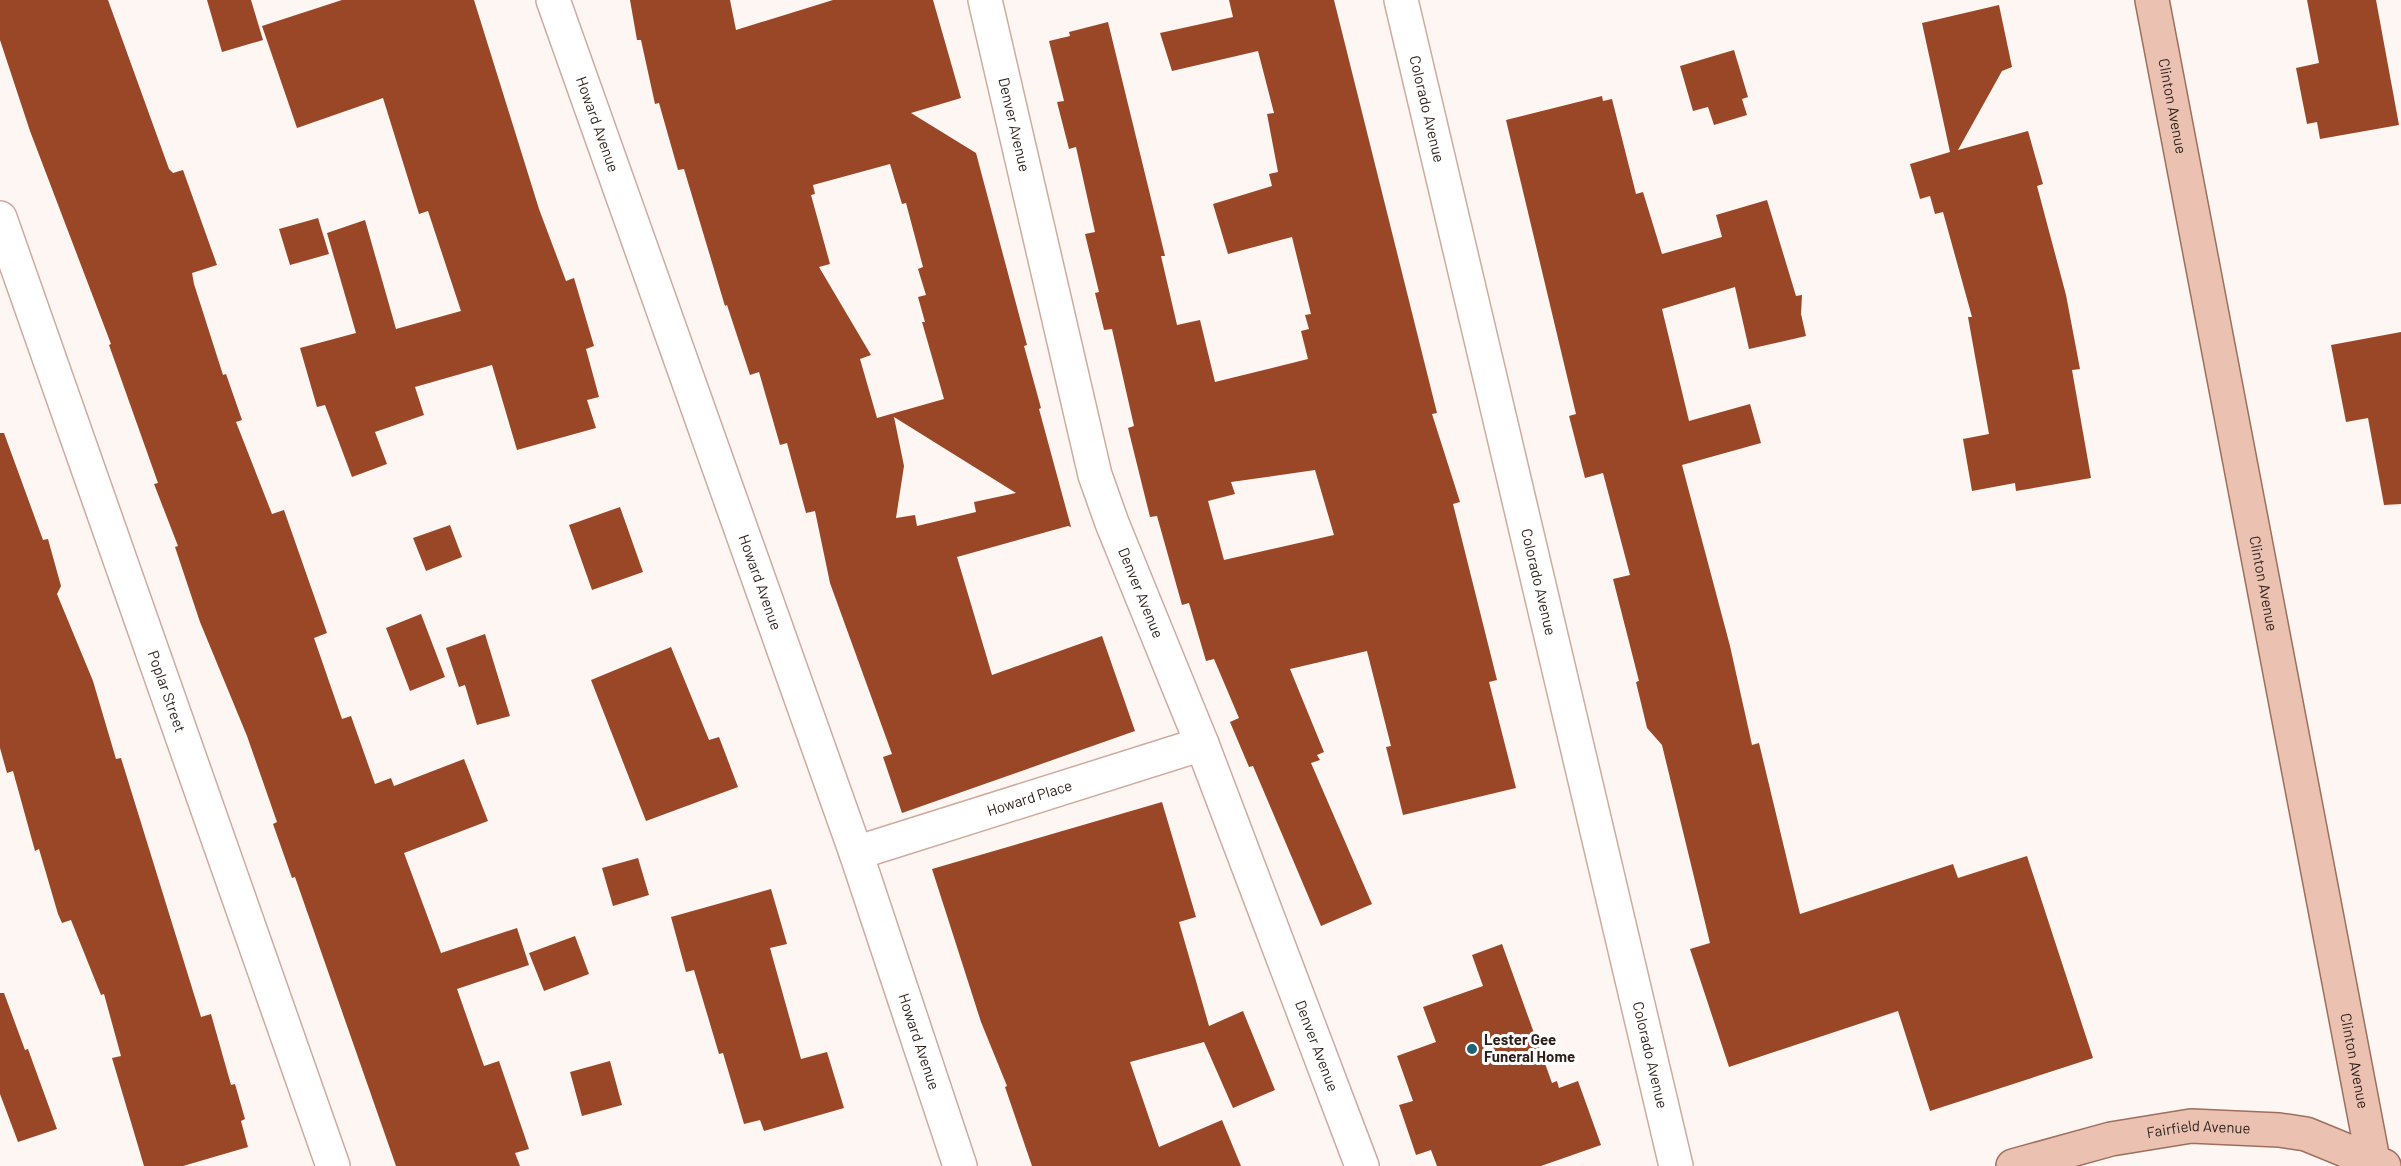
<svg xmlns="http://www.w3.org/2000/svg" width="2401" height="1166" viewBox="0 0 2401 1166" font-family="Barlow,sans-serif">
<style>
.building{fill:#994726;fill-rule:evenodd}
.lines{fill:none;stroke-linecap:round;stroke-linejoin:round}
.minor-casing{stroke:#ceab9e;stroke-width:36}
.major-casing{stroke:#9f6e5c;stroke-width:36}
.minor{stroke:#fff;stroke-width:33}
.major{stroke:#ebc2b2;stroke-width:33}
.poi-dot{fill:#206276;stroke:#fff;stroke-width:2}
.labels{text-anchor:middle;stroke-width:6;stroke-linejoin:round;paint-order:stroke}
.street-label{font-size:15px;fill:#2d1f1a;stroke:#fff}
.poi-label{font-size:15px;font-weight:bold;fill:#2d1f1a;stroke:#fff;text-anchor:start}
</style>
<rect width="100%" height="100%" fill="#fdf6f3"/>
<path class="building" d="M 0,0 L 108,0 L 169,169 L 173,173 L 183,170 L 217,265 L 192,273 L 194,284 L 223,375 L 226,374 L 242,420 L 236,422 L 272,514 L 284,510 L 327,633 L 314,638 L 342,719 L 351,716 L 375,784 L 391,778 L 394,786 L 464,759 L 488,821 L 404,853 L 441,953 L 517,928 L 529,965 L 457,989 L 484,1066 L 499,1061 L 529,1149 L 515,1153 L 520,1166 L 396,1166 L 295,877 L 292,878 L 273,824 L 277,822 L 247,736 L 200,622 L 175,547 L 178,546 L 154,484 L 158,483 L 109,345 L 111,344 L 30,131 L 0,40 Z
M 207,0 L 251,0 L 263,40 L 222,52 Z
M 342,0 L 474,0 L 539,209 L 566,281 L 574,278 L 594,346 L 586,349 L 599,397 L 587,400 L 596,428 L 517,450 L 492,365 L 415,387 L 424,415 L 375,432 L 387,464 L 352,477 L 325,405 L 317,407 L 300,348 L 356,333 L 327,233 L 365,220 L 396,329 L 461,311 L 428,211 L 419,214 L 383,98 L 297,128 L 262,26 Z
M 630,0 L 730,0 L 736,30 L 833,0 L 933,0 L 961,98 L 911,113 L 976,153 L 1027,345 L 1024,346 L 1041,408 L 1039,409 L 1071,527 L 1068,526 L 957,557 L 992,675 L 1102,636 L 1135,731 L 902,813 L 883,757 L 892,754 L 830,583 L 815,511 L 806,513 L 787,443 L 780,445 L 759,372 L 750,375 L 727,305 L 725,306 L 684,169 L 678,170 L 659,103 L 655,104 L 641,40 L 637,40 ZM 890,164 L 902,204 L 906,203 L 923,267 L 918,269 L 926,295 L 918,297 L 925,322 L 922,322 L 944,399 L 877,418 L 860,359 L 871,355 L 819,267 L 830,264 L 811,195 L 815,194 L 813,185 ZM 894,417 L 1016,493 L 974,502 L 976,512 L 917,526 L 915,515 L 896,518 L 904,466 Z
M 1229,0 L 1334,0 L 1437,413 L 1432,414 L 1460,502 L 1453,504 L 1497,680 L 1489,682 L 1516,788 L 1403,815 L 1386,747 L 1391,746 L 1367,651 L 1290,669 L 1324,752 L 1317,755 L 1320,760 L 1311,763 L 1372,904 L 1321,926 L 1253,766 L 1249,767 L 1230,722 L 1239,718 L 1214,659 L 1206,661 L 1189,603 L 1182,605 L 1157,516 L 1150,517 L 1128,428 L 1134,426 L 1112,329 L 1104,330 L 1095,293 L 1099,292 L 1085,234 L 1095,232 L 1076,147 L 1069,149 L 1057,102 L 1064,101 L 1049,41 L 1070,36 L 1069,32 L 1108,22 L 1165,256 L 1161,256 L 1177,325 L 1200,320 L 1215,382 L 1308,359 L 1301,331 L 1309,329 L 1305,315 L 1311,314 L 1292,237 L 1228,254 L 1213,204 L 1272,186 L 1269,174 L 1278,172 L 1267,114 L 1274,113 L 1258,51 L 1172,71 L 1160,33 L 1233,17 ZM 1315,470 L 1334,535 L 1224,560 L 1208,501 L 1235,494 L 1231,482 Z
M 2307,0 L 2376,0 L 2399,125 L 2320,139 L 2317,122 L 2307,124 L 2296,68 L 2319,63 Z
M 1999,5 L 2012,67 L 2002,71 L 1958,150 L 2028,131 L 2043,184 L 2037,186 L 2066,295 L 2080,369 L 2072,370 L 2091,478 L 2016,491 L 2015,483 L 1972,491 L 1963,439 L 1989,434 L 1968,317 L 1972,317 L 1943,212 L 1935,214 L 1930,196 L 1920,199 L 1910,164 L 1950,152 L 1922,23 Z
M 1734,50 L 1748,97 L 1742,99 L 1747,115 L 1714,125 L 1708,107 L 1693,111 L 1680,66 Z
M 1602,96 L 1603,101 L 1612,99 L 1636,194 L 1643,192 L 1662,254 L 1722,237 L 1716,215 L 1767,200 L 1796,296 L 1802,295 L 1801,314 L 1806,336 L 1749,349 L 1735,287 L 1662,309 L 1689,421 L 1750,404 L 1761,443 L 1682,465 L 1730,646 L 1752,745 L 1759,743 L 1800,914 L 1953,864 L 1958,878 L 2027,856 L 2093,1058 L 1930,1111 L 1898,1011 L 1729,1067 L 1690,949 L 1710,943 L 1662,745 L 1647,728 L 1636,682 L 1639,681 L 1613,579 L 1630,575 L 1603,473 L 1585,478 L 1569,416 L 1576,414 L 1506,120 Z
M 318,218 L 329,254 L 290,265 L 279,229 Z
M 2401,332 L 2401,504 L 2384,505 L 2368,418 L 2346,422 L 2331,345 Z
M 0,433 L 4,433 L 43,540 L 48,539 L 61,586 L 57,594 L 93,681 L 116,759 L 121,758 L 201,1017 L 211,1014 L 231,1085 L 235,1084 L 245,1119 L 241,1121 L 248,1147 L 183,1166 L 144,1166 L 112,1058 L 121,1056 L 104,994 L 101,995 L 71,920 L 62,923 L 58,914 L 39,849 L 35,851 L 13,771 L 7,773 L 0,748 Z
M 620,507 L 643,572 L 592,590 L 569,525 Z
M 450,525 L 462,557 L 426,571 L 413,538 Z
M 421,614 L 445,677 L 410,691 L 386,628 Z
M 485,634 L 510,716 L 477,725 L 465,685 L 459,687 L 446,648 Z
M 671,647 L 709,740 L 719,737 L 738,787 L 646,821 L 591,680 Z
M 1162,802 L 1196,917 L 1179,922 L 1209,1026 L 1243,1011 L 1275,1090 L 1233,1108 L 1204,1042 L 1130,1062 L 1159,1147 L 1222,1120 L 1241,1166 L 1032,1166 L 1005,1087 L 1007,1086 L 981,1022 L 932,869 Z
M 638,858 L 649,895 L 613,906 L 602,868 Z
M 771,889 L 787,944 L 770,948 L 801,1059 L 827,1052 L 844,1108 L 764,1131 L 760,1120 L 744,1124 L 723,1053 L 719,1054 L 694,970 L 686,972 L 671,917 Z
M 575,936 L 589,974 L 544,991 L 529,953 Z
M 1502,944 L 1552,1083 L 1557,1081 L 1559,1088 L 1578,1081 L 1601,1145 L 1541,1166 L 1437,1166 L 1431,1150 L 1416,1155 L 1399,1105 L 1413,1101 L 1397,1056 L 1436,1042 L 1423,1007 L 1483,986 L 1472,955 Z
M 0,993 L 4,993 L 25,1050 L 28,1049 L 57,1129 L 18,1142 L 0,1094 Z
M 610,1061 L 622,1105 L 582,1116 L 570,1072 Z"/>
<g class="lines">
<defs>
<g id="minor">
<path id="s1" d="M 553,0 L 856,853 L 960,1166"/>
<path id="s2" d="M 985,0 L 1095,475 L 1112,523 L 1202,744 L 1362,1166"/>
<path id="s3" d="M 1401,0 L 1676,1166"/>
<path id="s4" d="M 0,218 L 333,1166"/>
<path id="s5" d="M 856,853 L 1202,744"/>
</g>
<g id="major">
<path id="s6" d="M 2152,0 L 2373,1160"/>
<path id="s7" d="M 2013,1166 L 2111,1139 L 2191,1126 L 2279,1130 L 2306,1134 L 2384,1166"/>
</g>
</defs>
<use href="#minor" class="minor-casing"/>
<use href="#major" class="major-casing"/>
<use href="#minor" class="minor"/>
<use href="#major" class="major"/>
</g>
<circle class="poi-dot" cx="1472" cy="1049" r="6"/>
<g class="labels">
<g class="street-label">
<text dy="5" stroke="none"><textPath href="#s6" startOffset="108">Clinton Avenue</textPath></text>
<text dy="5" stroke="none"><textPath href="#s3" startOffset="112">Colorado Avenue</textPath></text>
<text dy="5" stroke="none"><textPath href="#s1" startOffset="132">Howard Avenue</textPath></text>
<text dy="5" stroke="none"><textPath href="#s2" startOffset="128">Denver Avenue</textPath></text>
<text dy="5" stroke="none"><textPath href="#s1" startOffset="618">Howard Avenue</textPath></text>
<text dy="5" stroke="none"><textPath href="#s3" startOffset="598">Colorado Avenue</textPath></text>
<text dy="5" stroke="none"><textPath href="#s6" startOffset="594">Clinton Avenue</textPath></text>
<text dy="5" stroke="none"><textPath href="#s2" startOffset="614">Denver Avenue</textPath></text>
<text dy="5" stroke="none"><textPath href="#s4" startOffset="502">Poplar Street</textPath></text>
<text dy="5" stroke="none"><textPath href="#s5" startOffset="182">Howard Place</textPath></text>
<text dy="5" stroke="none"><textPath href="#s1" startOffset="1104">Howard Avenue</textPath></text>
<text dy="5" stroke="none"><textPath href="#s2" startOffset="1100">Denver Avenue</textPath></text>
<text dy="5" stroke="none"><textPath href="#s3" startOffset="1084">Colorado Avenue</textPath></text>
<text dy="5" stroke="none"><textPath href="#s6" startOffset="1080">Clinton Avenue</textPath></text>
<text dy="5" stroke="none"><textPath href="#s7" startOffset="190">Fairfield Avenue</textPath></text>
</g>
<g class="poi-label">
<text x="1484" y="1045">Lester Gee<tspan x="1484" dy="17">Funeral Home</tspan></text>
</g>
</g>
</svg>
